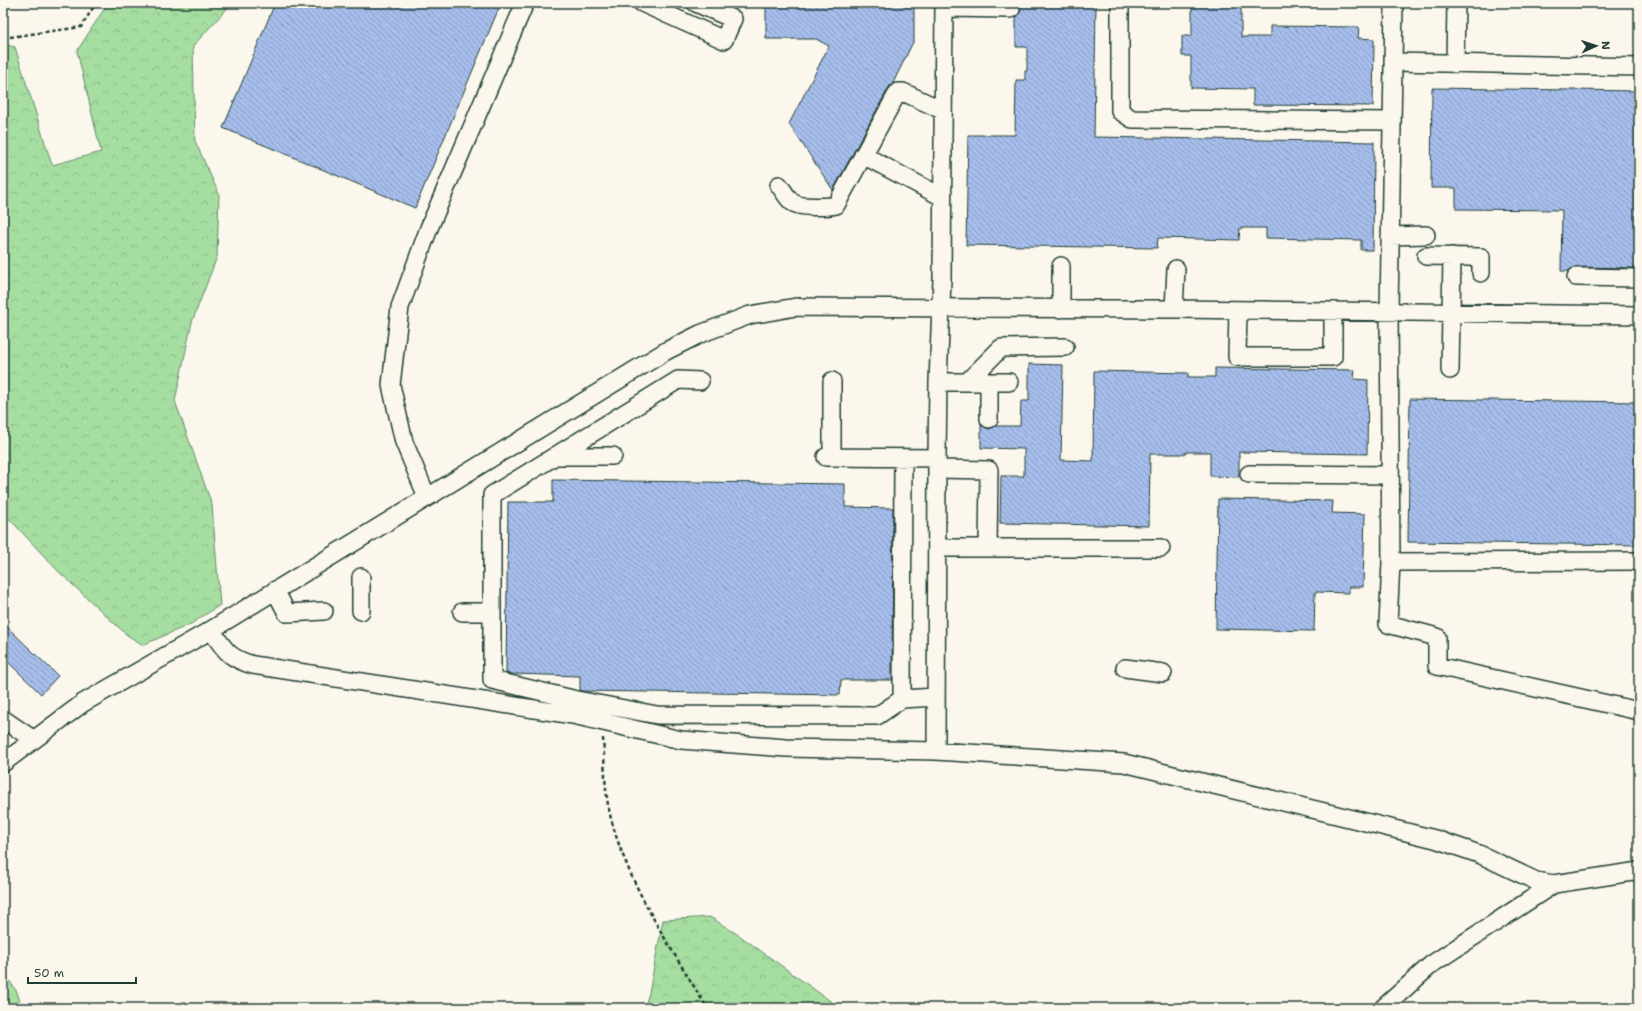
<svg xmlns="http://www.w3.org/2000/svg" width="1642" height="1011" viewBox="0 0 1642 1011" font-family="'Shantell Sans',sans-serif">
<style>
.forest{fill:url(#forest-crowns);stroke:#628d6a}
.building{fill:url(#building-back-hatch);stroke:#1f3d34}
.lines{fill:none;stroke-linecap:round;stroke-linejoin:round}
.minor-casing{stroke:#1f3d34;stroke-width:20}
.path{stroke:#1f3d34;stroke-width:2.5;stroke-dasharray:4 3;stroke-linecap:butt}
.minor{stroke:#fbf7ec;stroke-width:17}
</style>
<defs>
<pattern id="forest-crowns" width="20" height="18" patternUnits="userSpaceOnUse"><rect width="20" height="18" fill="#a6dda1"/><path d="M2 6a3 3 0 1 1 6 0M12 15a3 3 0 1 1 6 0" fill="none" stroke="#8ebf8b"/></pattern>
<pattern id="building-back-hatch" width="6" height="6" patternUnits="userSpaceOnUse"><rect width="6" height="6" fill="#a7beec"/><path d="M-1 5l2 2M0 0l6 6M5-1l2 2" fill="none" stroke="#879cc0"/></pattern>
</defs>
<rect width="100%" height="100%" fill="#fbf7ec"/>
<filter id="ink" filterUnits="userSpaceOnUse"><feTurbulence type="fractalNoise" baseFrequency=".025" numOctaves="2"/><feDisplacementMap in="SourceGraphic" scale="8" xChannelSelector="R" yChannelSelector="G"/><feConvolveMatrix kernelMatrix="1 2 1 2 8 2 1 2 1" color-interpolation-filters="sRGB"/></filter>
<g filter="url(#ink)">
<path class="forest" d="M 108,3 L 232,3 L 193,46 L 195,141 L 219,194 L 217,257 L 192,322 L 175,401 L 212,505 L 220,605 L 191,624 L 143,645 L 127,635 L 58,571 L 3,512 L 3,44 L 15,47 L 52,165 L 101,152 L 77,51 Z
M 710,917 L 740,936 L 840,1008 L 644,1008 L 649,993 L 663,920 Z
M 3,971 L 17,992 L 22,1008 L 3,1008 Z"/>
<path class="building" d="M 275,3 L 501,3 L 415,208 L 223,128 Z
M 766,3 L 914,3 L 914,40 L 893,83 L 889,87 L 833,190 L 789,124 L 829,46 L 816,39 L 766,39 Z
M 1019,3 L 1096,3 L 1094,137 L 1374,142 L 1373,250 L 1361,250 L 1361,240 L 1266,238 L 1266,228 L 1240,228 L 1239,240 L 1158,238 L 1157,248 L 966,245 L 968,135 L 1015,135 L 1016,80 L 1025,80 L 1025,71 L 1027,71 L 1027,47 L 1016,47 L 1016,18 L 1021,10 Z
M 1192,3 L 1241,3 L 1241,37 L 1270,37 L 1270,26 L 1359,27 L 1358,38 L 1374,39 L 1373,106 L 1253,105 L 1253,89 L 1191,88 L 1191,56 L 1182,56 L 1182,36 L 1192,36 Z
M 1432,88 L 1639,91 L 1639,268 L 1576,267 L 1568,271 L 1561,271 L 1562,210 L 1456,209 L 1456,188 L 1431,188 Z
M 1029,364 L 1063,365 L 1061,460 L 1093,461 L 1094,371 L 1188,373 L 1188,377 L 1215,377 L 1215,368 L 1355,370 L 1354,379 L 1368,380 L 1367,454 L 1239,452 L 1239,477 L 1210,476 L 1210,452 L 1186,452 L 1186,454 L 1150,454 L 1149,526 L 1000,523 L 1001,476 L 1024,476 L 1024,449 L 981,448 L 981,425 L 989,429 L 996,426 L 1020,426 L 1021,401 L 1029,401 Z
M 1410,399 L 1639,402 L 1639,545 L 1408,542 Z
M 553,480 L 845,484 L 845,507 L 893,508 L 892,680 L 841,680 L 840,695 L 581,691 L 580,690 L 580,676 L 512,674 L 506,673 L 508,502 L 553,502 Z
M 1218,499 L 1333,501 L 1332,513 L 1365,514 L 1363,587 L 1349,587 L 1349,593 L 1315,592 L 1314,631 L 1216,629 Z
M 3,623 L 58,676 L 41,694 L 3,657 Z"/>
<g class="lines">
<defs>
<path id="minor" d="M 642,3 L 724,40 L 733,19 L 696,3
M 1120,3 L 1120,111 L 1132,119 L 1391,121
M 944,8 L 1011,9
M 1393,62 L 1639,67
M 1455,64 L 1456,3
M 863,155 L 942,197
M 779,185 C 783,190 787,198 792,202 C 799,208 828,207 836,205 L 898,92 L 903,92 L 942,110
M 1390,236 L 1426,235
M 1426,256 L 1481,257 L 1481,273
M 1576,277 L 1639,278
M 1061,309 L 1061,266
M 1174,309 L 1176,269
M 1238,310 L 1237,357 L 1333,357 L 1333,311
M 1450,370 L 1452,256
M 700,381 L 678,380 L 492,495 L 492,680 L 577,700 L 657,715 L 877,716 L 902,699 L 936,697
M 938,382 L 1009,382
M 967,382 L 1001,348 L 1065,347
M 989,419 L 989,382
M 556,456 L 613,456
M 826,457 L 937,458
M 832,457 L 832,381
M 937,469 L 989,470 L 988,548
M 1249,474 L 1390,475
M 427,497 L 404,442 L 391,385 L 400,307 L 429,228 L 525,3
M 937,548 L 1161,548
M 1639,561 L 1391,562 L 1388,624 L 1437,637 L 1437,666 L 1639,711
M 1391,562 L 1389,312 L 1394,3
M 275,590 L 287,613 L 324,611
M 361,611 L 361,577
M 462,612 L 492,612
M 211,630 C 225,650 228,658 253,665 L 573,715 L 681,740 L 786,748 L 936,751 L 1124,763 L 1435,839 L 1479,854 L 1536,881 L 1554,884 L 1639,871
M 1125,668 L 1163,673
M 902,699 L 903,458
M 3,719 L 34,740
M 936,751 L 937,458 L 938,382 L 942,279 L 944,3
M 3,763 L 83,703 L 211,630 L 666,351 L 700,334 L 750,315 L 796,307 L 1174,309 L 1639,315
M 1383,1008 L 1432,964 L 1554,884"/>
</defs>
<use href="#minor" class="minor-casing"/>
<path class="path" d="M 3,38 L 81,27 L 96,3
M 603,738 C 605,765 604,795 612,822 C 630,889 672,949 707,1008"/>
<use href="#minor" class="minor"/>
</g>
</g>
<rect width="1642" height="1011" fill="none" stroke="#fbf7ec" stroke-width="16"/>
<rect x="8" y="8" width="1626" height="995" fill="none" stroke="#1f3d34" stroke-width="1.5" filter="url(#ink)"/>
<g transform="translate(1596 46) rotate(87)" stroke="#fbf7ec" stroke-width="3" paint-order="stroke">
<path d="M0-3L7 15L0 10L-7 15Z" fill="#1f3d34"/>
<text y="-6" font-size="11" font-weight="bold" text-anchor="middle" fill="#1f3d34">N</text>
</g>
<path d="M28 977v6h108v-6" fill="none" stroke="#1f3d34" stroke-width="2"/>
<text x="34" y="977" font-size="12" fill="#1f3d34" stroke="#fbf7ec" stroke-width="3" paint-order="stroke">50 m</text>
</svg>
